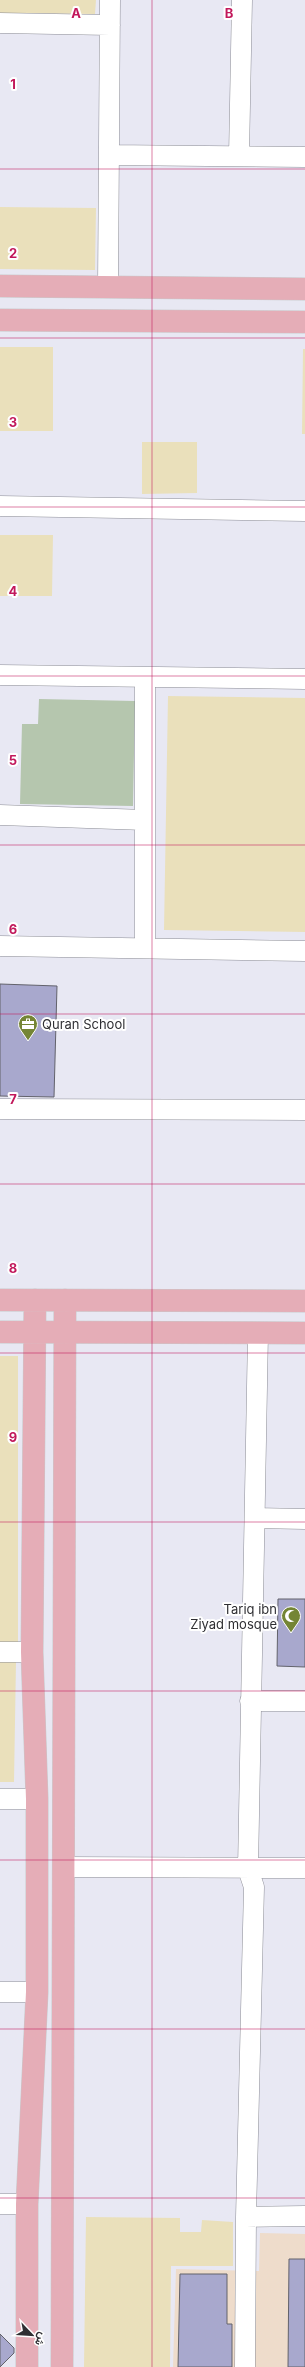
<svg xmlns="http://www.w3.org/2000/svg" width="305" height="2367" viewBox="0 0 305 2367" font-family="Inter,Vazirmatn,sans-serif">
<style>
.commercial{fill:#eedccb}
.green{fill:#b5c6ae}
.sand{fill:#eae0bb}
.building{fill:#a8a8cd;stroke:#62626b}
.lines{fill:none;stroke-linecap:round;stroke-linejoin:round}
.minor-casing{stroke:#8c8d96;stroke-width:21}
.major-casing{stroke:#c9c9ca;stroke-width:23}
.minor{stroke:#fff;stroke-width:20}
.major{stroke:#e5adb7;stroke-width:22}
.grid{fill:none;stroke:#c2185b;stroke-width:1;stroke-opacity:0.55}
.labels{text-anchor:middle;stroke-width:4;stroke-linejoin:round;paint-order:stroke}
.poi-label{font-size:13px;fill:#2f2f33;stroke:#fff;text-anchor:start}
.grid-label{font-size:13px;text-anchor:middle;font-weight:bold;fill:#c2185b;stroke:#fff;stroke-width:4;stroke-linejoin:round;paint-order:stroke}
</style>
<rect width="100%" height="100%" fill="#e8e8f3"/>
<path class="commercial" d="M 260,2233 L 305,2234 L 305,2367 L 173,2367 L 176,2269 L 259,2271 Z"/>
<path class="green" d="M 39,699 L 135,701 L 133,806 L 20,804 L 22,724 L 38,724 Z"/>
<path class="sand" d="M 0,0 L 96,0 L 95,14 L 0,13 Z
M 0,207 L 96,208 L 95,270 L 0,269 Z
M 0,347 L 53,347 L 53,431 L 0,431 Z
M 303,349 L 305,349 L 305,434 L 302,434 Z
M 142,442 L 197,442 L 197,493 L 142,494 Z
M 0,535 L 53,535 L 52,596 L 0,596 Z
M 168,696 L 305,698 L 305,932 L 164,930 Z
M 0,1356 L 18,1356 L 18,1644 L 0,1644 Z
M 0,1662 L 16,1662 L 14,1782 L 0,1782 Z
M 86,2217 L 180,2218 L 180,2232 L 201,2232 L 202,2220 L 233,2222 L 233,2266 L 171,2266 L 170,2367 L 84,2367 Z"/>
<path class="building" d="M 0,984 L 57,986 L 54,1097 L 0,1096 Z
M 278,1599 L 305,1599 L 305,1667 L 277,1666 Z
M 289,2259 L 305,2259 L 305,2367 L 288,2367 Z
M 180,2274 L 227,2274 L 227,2324 L 232,2324 L 232,2367 L 178,2367 Z
M 0,2334 L 14,2348 L 14,2353 L 0,2367 Z"/>
<g class="lines">
<defs>
<path id="minor" d="M 0,23 L 110,25
M 109,155 L 305,157
M 239,156 L 242,0
M 108,287 L 110,0
M 0,506 L 305,511
M 0,675 L 305,679
M 0,815 L 145,820
M 0,946 L 305,951
M 145,948 L 145,677
M 0,1109 L 305,1110
M 255,1518 L 305,1519
M 0,1652 L 32,1652
M 250,1701 L 305,1701
M 0,1799 L 37,1799
M 63,1867 L 305,1868
M 0,1992 L 37,1992
M 0,2204 L 27,2204
M 246,2217 L 305,2216
M 245,2367 L 246,2217 L 254,1887 L 248,1869 L 258,1333"/>
<path id="major" d="M 0,286 L 305,289
M 0,320 L 305,322
M 0,1300 L 305,1301
M 0,1332 L 305,1333
M 27,2367 L 27,2204 L 37,1992 L 37,1799 L 32,1652 L 35,1300
M 62,2367 L 65,1300"/>
</defs>
<use href="#minor" class="minor-casing"/>
<use href="#major" class="major-casing"/>
<use href="#minor" class="minor"/>
<use href="#major" class="major"/>
</g>
<path class="grid" d="M 152,0 L 152,2367M 0,169 L 305,169M 0,338 L 305,338M 0,507 L 305,507M 0,676 L 305,676M 0,845 L 305,845M 0,1014 L 305,1014M 0,1184 L 305,1184M 0,1353 L 305,1353M 0,1522 L 305,1522M 0,1691 L 305,1691M 0,1860 L 305,1860M 0,2029 L 305,2029M 0,2198 L 305,2198"/>
<defs>
<symbol id="office-pin" viewBox="-11 -11 22 30"><path d="M0 17L-7.5 6A9.5 9.5 0 1 1 7.5 6Z" fill="#748535" stroke="#fff"/><path d="M-6-3h4V-5.5h4V-3h4V5H-6ZM-1-4.5V-3h2v-1.5ZM-6 0V1H6V0Z" fill="#fff"/></symbol>
<symbol id="mosque-pin" viewBox="-11 -11 22 30"><path d="M0 17L-7.5 6A9.5 9.5 0 1 1 7.5 6Z" fill="#748535" stroke="#fff"/><path d="M3.5-4.9A6 6 0 1 0 3.5 4.9A5 5 0 1 1 3.5-4.9Z" fill="#fff"/></symbol>
</defs>
<g fill-rule="evenodd">
<use href="#office-pin" x="17" y="1013" width="22" height="30"/>
<use href="#mosque-pin" x="280" y="1605" width="22" height="30"/>
</g>
<g class="labels">
<g class="poi-label">
<text x="42" y="1029">Quran School</text>
<text x="277" y="1614" text-anchor="end">Tariq ibn<tspan x="277" dy="15">Ziyad mosque</tspan></text>
</g>
</g>
<g class="grid-label">
<text x="76" y="18">A</text>
<text x="229" y="18">B</text>
<text x="13" y="89">1</text>
<text x="13" y="258">2</text>
<text x="13" y="427">3</text>
<text x="13" y="596">4</text>
<text x="13" y="765">5</text>
<text x="13" y="934">6</text>
<text x="13" y="1104">7</text>
<text x="13" y="1273">8</text>
<text x="13" y="1442">9</text>
</g>
<g transform="translate(32 2335) rotate(115)" stroke="#ffffff" stroke-width="3" paint-order="stroke">
<path d="M0-3L7 15L0 10L-7 15Z" fill="#2f2f33"/>
<text y="-6" font-size="11" font-weight="bold" text-anchor="middle" fill="#2f2f33">ش</text>
</g>
</svg>
